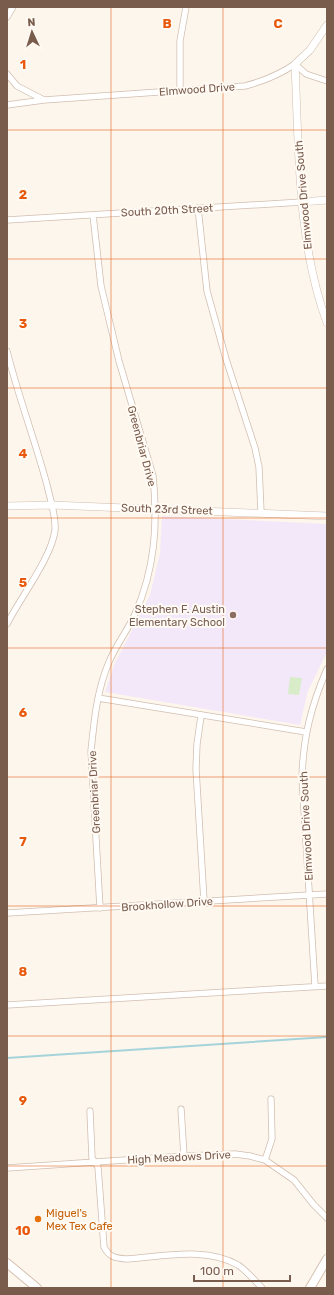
<svg xmlns="http://www.w3.org/2000/svg" width="334" height="1295" viewBox="0 0 334 1295" font-family="Rubik,sans-serif">
<style>
.education{fill:#f3e8fa}
.green{fill:#d8ecc9}
.lines{fill:none;stroke-linecap:round;stroke-linejoin:round}
.stream{stroke:#a5d3da;stroke-width:2}
.minor-casing{stroke:#d1beb0;stroke-width:7}
.tertiary-casing{stroke:#d1beb0;stroke-width:8}
.secondary-casing{stroke:#d6c0b0;stroke-width:10}
.minor{stroke:#fff;stroke-width:5.5}
.tertiary{stroke:#fff;stroke-width:7}
.secondary{stroke:#fff;stroke-width:8}
.grid{fill:none;stroke:#e8590c;stroke-width:1;stroke-opacity:0.55}
.education-dot{fill:#8d6e63;stroke:#fffaf3;stroke-width:1.5}
.food-dot{fill:#e8710a;stroke:#fffaf3;stroke-width:1.5}
.labels{text-anchor:middle;stroke-width:4;stroke-linejoin:round;paint-order:stroke}
.street-label{font-size:11px;fill:#7a5c4d;stroke:#fffaf3}
.education-label{font-size:11px;fill:#785e54;stroke:#fffaf3;text-anchor:end}
.food-label{font-size:11px;fill:#c56008;stroke:#fffaf3;text-anchor:start}
.grid-label{font-size:13px;text-anchor:middle;font-weight:bold;fill:#e8590c;stroke:#fffaf3;stroke-width:4;stroke-linejoin:round;paint-order:stroke}
</style>
<rect width="100%" height="100%" fill="#fdf6ec"/>
<path class="education" d="M 162,516 L 327,524 L 327,652 L 308,691 L 300,725 L 105,692 L 114,665 L 150,595 L 160,553 Z"/>
<path class="green" d="M 290,677 L 302,678 L 299,695 L 288,694 Z"/>
<g class="lines">
<path class="stream" d="M 7,1058 L 327,1037"/>
<defs>
<path id="minor" d="M 7,17 L 13,7
M 7,74 L 17,86 L 44,100 L 245,86 C 264,81 279,75 295,64 L 306,74 L 327,81
M 180,90 L 180,41 L 186,7
M 7,105 L 44,100
M 198,208 L 207,291 L 226,359 L 255,448 L 259,467 L 261,512
M 93,215 L 101,286 L 119,361 L 153,476 C 158,524 155,569 135,614 C 128,630 116,645 109,662 C 97,690 94,721 91,751 L 100,908
M 7,220 L 302,202
M 7,351 C 18,396 35,440 47,485 C 50,499 56,515 55,530 C 52,557 20,598 7,624
M 98,698 L 306,732
M 201,716 L 197,744 L 196,769 L 204,901
M 7,913 L 327,894
M 315,986 L 302,778 C 303,738 311,706 327,669
M 7,1005 L 327,986
M 181,1109 L 184,1156
M 90,1111 L 92,1158 L 98,1167 L 104,1247 C 109,1257 115,1258 126,1259 C 162,1257 205,1246 238,1265 C 247,1271 255,1281 262,1288
M 265,1160 L 272,1139 L 271,1099
M 7,1168 L 184,1156 L 235,1154 L 250,1156 L 265,1160 L 294,1180 L 314,1205 L 327,1218"/>
<path id="tertiary" d="M 327,25 L 310,50 L 295,64 C 299,151 297,241 327,323
M 302,202 L 327,200
M 7,506 L 52,505 L 327,516"/>
<path id="secondary" d="M 7,1263 L 37,1288
M 310,1288 L 327,1259"/>
</defs>
<use href="#minor" class="minor-casing"/>
<use href="#tertiary" class="tertiary-casing"/>
<use href="#secondary" class="secondary-casing"/>
<use href="#minor" class="minor"/>
<use href="#tertiary" class="tertiary"/>
<use href="#secondary" class="secondary"/>
</g>
<path class="grid" d="M 111,7 L 111,1288M 223,7 L 223,1288M 7,130 L 327,130M 7,259 L 327,259M 7,388 L 327,388M 7,518 L 327,518M 7,648 L 327,648M 7,777 L 327,777M 7,906 L 327,906M 7,1036 L 327,1036M 7,1166 L 327,1166"/>
<circle class="education-dot" cx="233" cy="615" r="4"/>
<circle class="food-dot" cx="38" cy="1219" r="4"/>
<g class="labels">
<g class="street-label">
<text transform="translate(197 89) rotate(-4)" y="4">Elmwood Drive</text>
<text transform="translate(303 195) rotate(-95)" y="4">Elmwood Drive South</text>
<text transform="translate(167 210) rotate(-3)" y="4">South 20th Street</text>
<text transform="translate(142 446) rotate(75)" y="4">Greenbriar Drive</text>
<text transform="translate(167 509) rotate(2)" y="4">South 23rd Street</text>
<text transform="translate(94 792) rotate(-93)" y="4">Greenbriar Drive</text>
<text transform="translate(306 826) rotate(-93)" y="4">Elmwood Drive South</text>
<text transform="translate(167 904) rotate(-4)" y="4">Brookhollow Drive</text>
<text transform="translate(179 1157) rotate(-3)" y="4">High Meadows Drive</text>
</g>
<g class="education-label">
<text x="225" y="613">Stephen F. Austin<tspan x="225" dy="13">Elementary School</tspan></text>
</g>
<g class="food-label">
<text x="46" y="1217">Miguel's<tspan x="46" dy="13">Mex Tex Cafe</tspan></text>
</g>
</g>
<g class="grid-label">
<text x="167" y="28">B</text>
<text x="278" y="28">C</text>
<text x="23" y="69">1</text>
<text x="23" y="199">2</text>
<text x="23" y="328">3</text>
<text x="23" y="458">4</text>
<text x="23" y="587">5</text>
<text x="23" y="717">6</text>
<text x="23" y="846">7</text>
<text x="23" y="976">8</text>
<text x="23" y="1105">9</text>
<text x="23" y="1235">10</text>
</g>
<rect width="334" height="1295" fill="none" stroke="#7a5c4d" stroke-width="16"/>
<g transform="translate(32 32) rotate(356)" stroke="#fffaf3" stroke-width="3" paint-order="stroke">
<path d="M0-3L7 15L0 10L-7 15Z" fill="#7a5c4d"/>
<text y="-6" font-size="11" font-weight="bold" text-anchor="middle" fill="#7a5c4d">N</text>
</g>
<path d="M194 1275v6h96v-6" fill="none" stroke="#7a5c4d" stroke-width="2"/>
<text x="200" y="1275" font-size="12" fill="#7a5c4d" stroke="#fffaf3" stroke-width="3" paint-order="stroke">100 m</text>
</svg>
